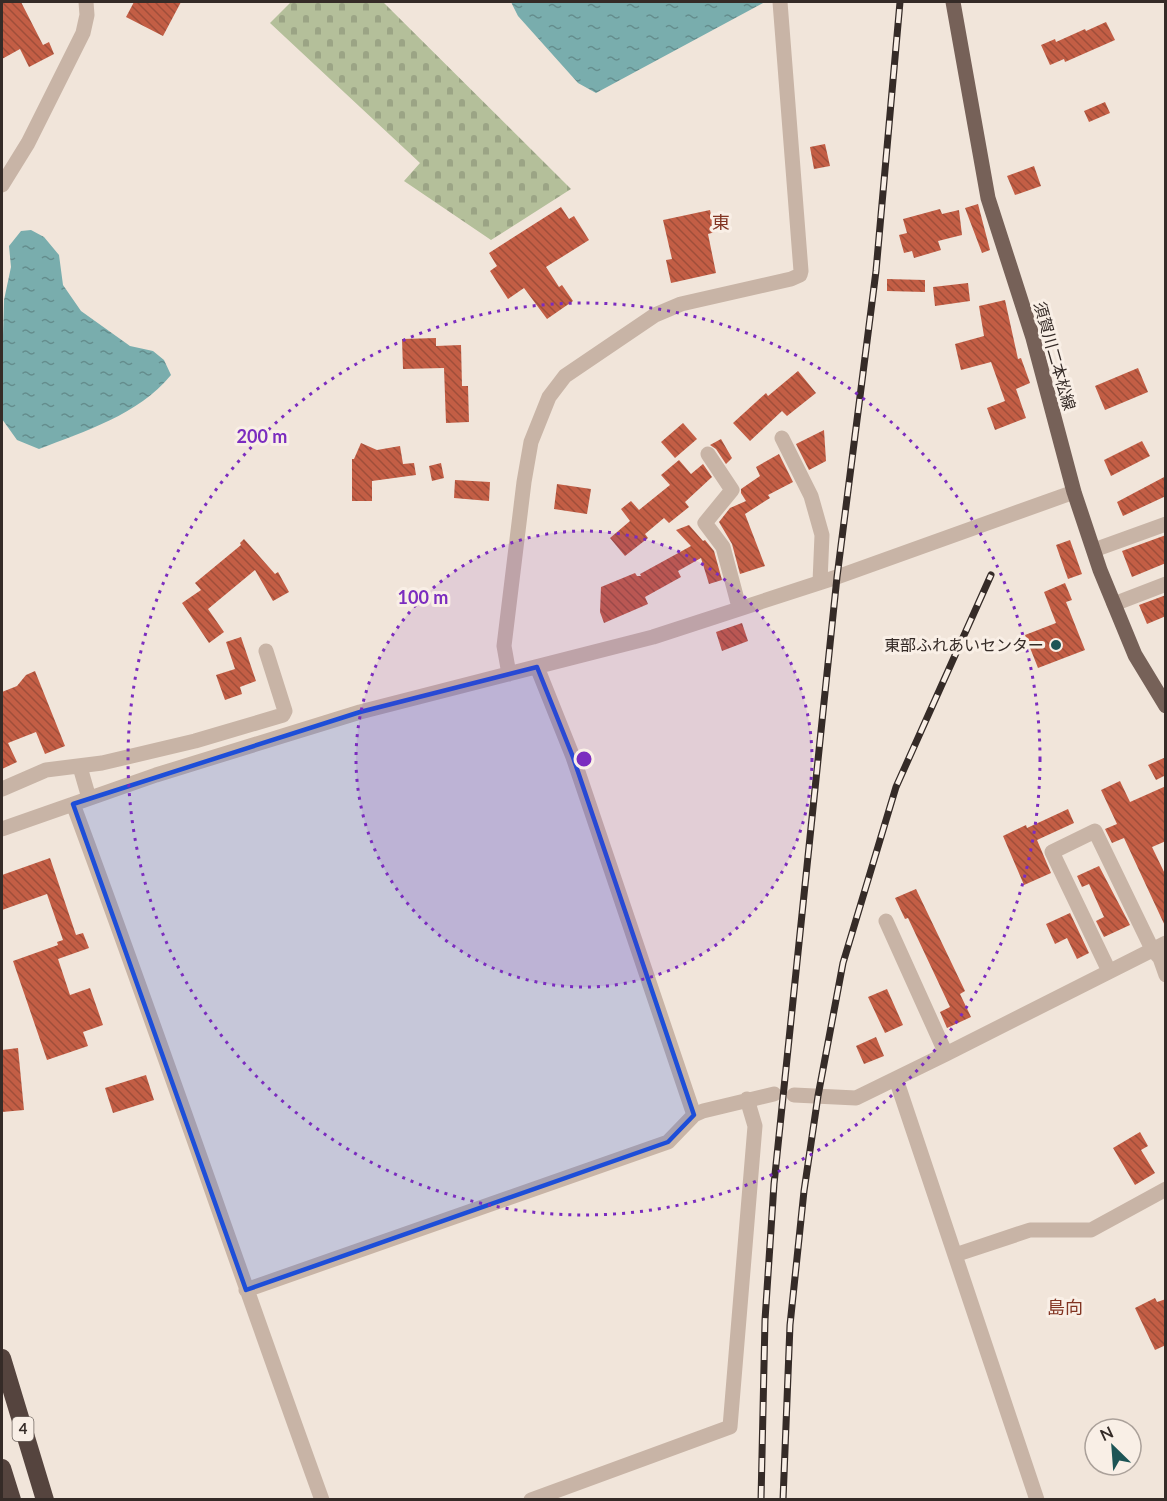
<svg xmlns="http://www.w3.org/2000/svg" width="1167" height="1501" viewBox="0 0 1167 1501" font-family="Lato,'Noto Sans JP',sans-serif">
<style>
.cemetery{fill:url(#cemetery-stones)}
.water{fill:url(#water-ripples)}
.building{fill:url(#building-back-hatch)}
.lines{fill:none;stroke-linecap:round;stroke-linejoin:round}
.minor{stroke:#c8b4a6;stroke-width:15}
.major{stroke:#766158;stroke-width:15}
.highway{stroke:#55443e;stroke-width:18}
.rail-casing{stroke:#352b27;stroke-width:7}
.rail{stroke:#f9efe6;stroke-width:4.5;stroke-dasharray:14;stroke-linecap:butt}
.marked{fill:#1d4ed8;fill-opacity:0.2;stroke:#1d4ed8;stroke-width:4.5;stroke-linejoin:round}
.ring{fill:none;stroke:#7b2cbf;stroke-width:3;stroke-dasharray:3 6}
.poi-dot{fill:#1d5455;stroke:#f9efe6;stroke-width:2}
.labels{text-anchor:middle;stroke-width:6;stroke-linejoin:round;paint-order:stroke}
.shield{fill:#f9efe6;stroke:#706660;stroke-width:1.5}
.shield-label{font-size:15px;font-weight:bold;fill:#352b27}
.street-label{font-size:16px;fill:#352b27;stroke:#f9efe6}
.poi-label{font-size:16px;fill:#352b27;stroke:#f9efe6;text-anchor:end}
.neighbourhood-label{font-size:18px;fill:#823422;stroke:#f9efe6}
.centre{fill:#7b2cbf;stroke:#f9efe6;stroke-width:3}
.ring-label{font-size:18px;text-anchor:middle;font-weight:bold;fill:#7b2cbf;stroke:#f9efe6;stroke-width:6;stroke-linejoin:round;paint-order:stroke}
</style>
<defs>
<pattern id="cemetery-stones" width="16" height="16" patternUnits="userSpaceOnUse" patternTransform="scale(1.5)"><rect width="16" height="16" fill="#b4bf9a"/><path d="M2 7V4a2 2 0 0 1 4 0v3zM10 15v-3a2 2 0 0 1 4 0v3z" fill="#9ba485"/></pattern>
<pattern id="water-ripples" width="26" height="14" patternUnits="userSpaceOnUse" patternTransform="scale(1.5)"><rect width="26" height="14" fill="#79adad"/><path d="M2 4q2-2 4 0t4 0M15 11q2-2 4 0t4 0" fill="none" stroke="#648d8d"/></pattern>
<pattern id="building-back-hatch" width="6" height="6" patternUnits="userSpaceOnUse" patternTransform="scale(1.5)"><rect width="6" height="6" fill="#c35e45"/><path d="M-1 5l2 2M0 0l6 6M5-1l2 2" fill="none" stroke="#9f4e3a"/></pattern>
</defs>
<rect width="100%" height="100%" fill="#f1e5da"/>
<path class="cemetery" d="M 291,2 L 383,2 L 571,189 L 491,240 L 404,181 L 420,163 L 270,23 Z"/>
<path class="water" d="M 511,2 L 765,2 L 596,93 L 578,83 L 518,16 Z
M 31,230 L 44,237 L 59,255 L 63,285 L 81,311 L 130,346 L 153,351 L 164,360 L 171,375 C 138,415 85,431 39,449 L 17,440 L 2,419 L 2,337 L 3,335 L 4,300 L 11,267 L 9,246 L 21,231 Z"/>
<path class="building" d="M 2,2 L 21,2 L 43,45 L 49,42 L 54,54 L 29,67 L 20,49 L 2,59 Z
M 134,2 L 181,2 L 163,36 L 126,17 Z
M 1106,22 L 1115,40 L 1065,62 L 1064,59 L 1050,65 L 1041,45 L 1055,39 L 1056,42 L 1085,29 L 1086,31 Z
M 1105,102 L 1110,113 L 1089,122 L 1084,111 Z
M 825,144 L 830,166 L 814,169 L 810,147 Z
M 1034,166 L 1041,186 L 1015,195 L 1007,176 Z
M 978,204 L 990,250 L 982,253 L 965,208 Z
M 561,207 L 569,219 L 574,216 L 589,240 L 546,267 L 559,287 L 562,285 L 573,301 L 547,319 L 524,288 L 508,299 L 490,271 L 497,266 L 489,253 Z
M 940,209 L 942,214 L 959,210 L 962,235 L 938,241 L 941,250 L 914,258 L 912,251 L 904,253 L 899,235 L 907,233 L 903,219 Z
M 710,210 L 715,232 L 708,234 L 716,273 L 671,283 L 666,260 L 672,259 L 663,220 Z
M 887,279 L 925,280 L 925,292 L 887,291 Z
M 968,283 L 970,301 L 935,306 L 933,287 Z
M 1005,300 L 1018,359 L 1021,358 L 1030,383 L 1016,389 L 1026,418 L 995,430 L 987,408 L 1005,401 L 991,362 L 961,370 L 955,344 L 984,336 L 979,306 Z
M 436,338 L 436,346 L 461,345 L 462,386 L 468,386 L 469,422 L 446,423 L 444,368 L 403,369 L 402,339 Z
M 1138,368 L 1148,392 L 1105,410 L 1095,386 Z
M 798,371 L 816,393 L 787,416 L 782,411 L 750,441 L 733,423 L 766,393 L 768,396 Z
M 683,423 L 697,439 L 675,458 L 661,442 Z
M 824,430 L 826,461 L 809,470 L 796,444 Z
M 721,439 L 732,458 L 726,464 L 716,449 L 710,445 Z
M 1142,441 L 1150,456 L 1111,476 L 1104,460 Z
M 361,443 L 377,450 L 400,446 L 403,464 L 414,463 L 416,475 L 372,481 L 372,501 L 352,501 L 352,459 L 354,459 Z
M 779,454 L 793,482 L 768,495 L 770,498 L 745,514 L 765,566 L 740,574 L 732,544 L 719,522 L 730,508 L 746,501 L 741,493 L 741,489 L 760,476 L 756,467 Z
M 679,460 L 691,474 L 703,464 L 712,477 L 685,502 L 689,507 L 669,523 L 664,518 L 645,534 L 648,538 L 625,556 L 610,538 L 630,521 L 621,509 L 631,501 L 639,510 L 670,485 L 661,475 Z
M 441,463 L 444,478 L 432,481 L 429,466 Z
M 1166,476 L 1166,496 L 1123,516 L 1117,502 Z
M 455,480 L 490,482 L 489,501 L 454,498 Z
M 557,484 L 591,489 L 587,514 L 554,509 Z
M 689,525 L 703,541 L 705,540 L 714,551 L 722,580 L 709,584 L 701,558 L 678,571 L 681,577 L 645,597 L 648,604 L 604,623 L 600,612 L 601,587 L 635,573 L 637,576 L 641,576 L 640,574 L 691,546 L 676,530 Z
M 1166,535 L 1166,563 L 1132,577 L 1122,551 Z
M 244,539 L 275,574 L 278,572 L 289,592 L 273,601 L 255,570 L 208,609 L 224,632 L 209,643 L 182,603 L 201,590 L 195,583 L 241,545 L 240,543 Z
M 1070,540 L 1082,574 L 1068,579 L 1056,545 Z
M 1065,583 L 1072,600 L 1066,602 L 1085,650 L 1038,668 L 1025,635 L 1056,623 L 1044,592 Z
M 1166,595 L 1166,616 L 1147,624 L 1139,605 Z
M 742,623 L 748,641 L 722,651 L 716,632 Z
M 241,637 L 256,681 L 240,687 L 242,694 L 225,700 L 216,675 L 235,669 L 226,642 Z
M 35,671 L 65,746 L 45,754 L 36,732 L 8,743 L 17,762 L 2,769 L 2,692 L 17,686 L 26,675 Z
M 1166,757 L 1166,775 L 1156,780 L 1148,765 Z
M 1120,781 L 1130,802 L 1166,786 L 1166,841 L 1152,847 L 1166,876 L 1166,928 L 1124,838 L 1112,843 L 1105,829 L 1117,824 L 1101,790 Z
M 1068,809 L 1074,823 L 1037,840 L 1051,873 L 1024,885 L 1003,836 L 1026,825 L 1027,828 Z
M 50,858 L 76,935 L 83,933 L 89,948 L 58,959 L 70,995 L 90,988 L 103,1025 L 83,1032 L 88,1046 L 47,1060 L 13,961 L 58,945 L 57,942 L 63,940 L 47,894 L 2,910 L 2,875 Z
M 1099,866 L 1130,925 L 1104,937 L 1096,921 L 1104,917 L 1089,884 L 1082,887 L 1077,876 Z
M 916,889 L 965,991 L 960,994 L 971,1017 L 947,1028 L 940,1012 L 950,1007 L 908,918 L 905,919 L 895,898 Z
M 1070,913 L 1089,953 L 1077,959 L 1067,938 L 1055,944 L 1046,924 Z
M 887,989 L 903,1025 L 885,1033 L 868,997 Z
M 876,1037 L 884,1056 L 864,1064 L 856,1046 Z
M 18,1048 L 24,1110 L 2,1112 L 2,1050 Z
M 146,1075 L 154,1100 L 113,1113 L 105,1088 Z
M 1140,1132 L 1148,1146 L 1141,1150 L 1155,1173 L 1135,1185 L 1113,1148 Z
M 1155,1298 L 1157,1302 L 1166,1299 L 1166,1345 L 1155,1350 L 1135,1308 Z"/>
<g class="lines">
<path class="minor" d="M 2,185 L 28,143 L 83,33 L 87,15 L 86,2
M 782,438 L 811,496 L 822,535 L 820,582
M 708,454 L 732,490 L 705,523 L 723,547 L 739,607
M 1094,550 L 1166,524
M 1114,604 L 1166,584
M 537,667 L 573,757 L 694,1115
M 509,674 L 504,646 L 524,482 L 531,442 L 549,397 L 565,376 L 655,315 L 681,304 L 791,279 L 800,275 L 801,271 L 780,2
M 80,767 L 89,798
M 2,789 L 46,770 L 102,763 L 195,741 L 283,715 L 285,711 L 266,651
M 73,804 C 159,1035 238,1268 322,1500
M 2,829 L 156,775 L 360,712 L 653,637 L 837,577 L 1074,492
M 886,921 L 946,1054
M 1109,971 L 1052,852 L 1095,831 L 1152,949 L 1160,958 L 1166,975
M 896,1079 L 1037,1500
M 794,1095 L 856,1098 L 946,1054 L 1166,943
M 955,1255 L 1030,1230 L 1091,1230 L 1166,1189
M 246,1290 L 668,1142 L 694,1115 L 703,1111 L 774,1094
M 531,1500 L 730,1427 L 755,1126 L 747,1099"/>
<path class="major" d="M 953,2 L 988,198 L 1033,338 L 1074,492 L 1100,570 L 1135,655 L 1166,706"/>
<path class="highway" d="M 2,1358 L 45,1500
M 2,1468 L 12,1500"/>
<defs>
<path id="rail" d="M 761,1500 L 765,1320 L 774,1184 L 837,577 L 876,271 L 900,2
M 783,1500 L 790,1325 L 804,1191 L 818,1096 L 843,963 L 896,787 L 991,575"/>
</defs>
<use href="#rail" class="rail-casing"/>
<use href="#rail" class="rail"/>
</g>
<path class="marked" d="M 537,667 L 573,757 L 694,1115 L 668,1142 L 246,1290 L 73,804 L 360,712 Z"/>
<circle cx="584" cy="759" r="228" fill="#7b2cbf" fill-opacity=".12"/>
<g class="ring">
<circle cx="584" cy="759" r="228"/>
<circle cx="584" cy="759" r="456"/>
</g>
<circle class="poi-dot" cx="1056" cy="645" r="6"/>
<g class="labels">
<rect class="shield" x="12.5" y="1417" width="21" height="24" rx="4.5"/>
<g class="shield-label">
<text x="23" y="1434">4</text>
</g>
<g class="street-label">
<text transform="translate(1055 356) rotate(74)" y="6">須賀川二本松線</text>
</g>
<g class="poi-label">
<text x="1044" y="651">東部ふれあいセンター</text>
</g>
<g class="neighbourhood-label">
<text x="721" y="229">東</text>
<text x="1065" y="1314">島向</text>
</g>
</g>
<circle cx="584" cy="759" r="9" class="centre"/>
<g class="ring-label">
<text x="262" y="443">200 m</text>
<text x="423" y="604">100 m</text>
</g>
<rect width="1167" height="1501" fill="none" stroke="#352b27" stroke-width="6"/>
<g transform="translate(1113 1447) rotate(335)"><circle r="28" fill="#f9efe6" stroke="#aba19a" stroke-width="1.5"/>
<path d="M0-4.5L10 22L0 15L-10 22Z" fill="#1d5455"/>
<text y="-9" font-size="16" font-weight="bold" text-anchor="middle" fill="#352b27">N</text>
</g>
</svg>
